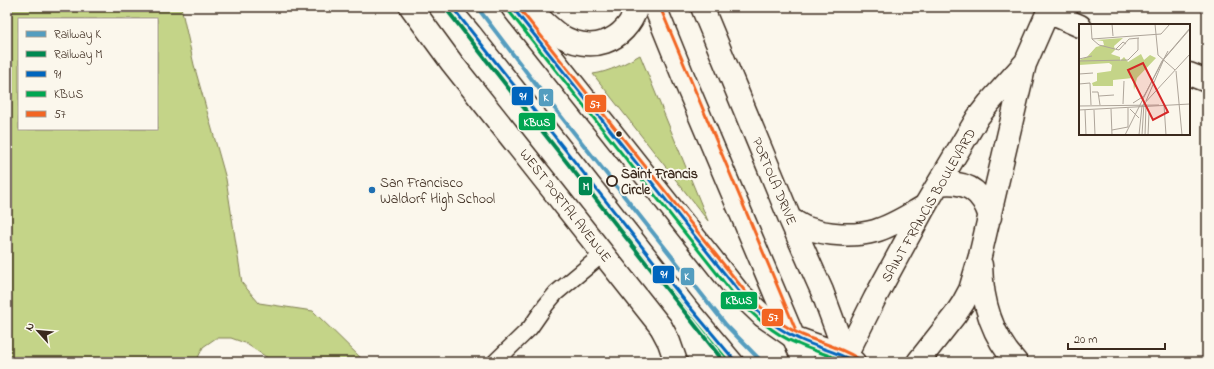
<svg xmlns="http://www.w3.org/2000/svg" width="1214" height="369" viewBox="0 0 1214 369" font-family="'Indie Flower',sans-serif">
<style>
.green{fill:#c4d488;stroke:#807f53;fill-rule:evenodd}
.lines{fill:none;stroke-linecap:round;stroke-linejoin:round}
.lane-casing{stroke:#3b2a1e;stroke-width:18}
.street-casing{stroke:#3b2a1e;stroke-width:25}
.secondary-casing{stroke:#3b2a1e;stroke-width:25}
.primary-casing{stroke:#3b2a1e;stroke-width:25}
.lane{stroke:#fbf7ec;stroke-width:15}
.street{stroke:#fbf7ec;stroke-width:22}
.secondary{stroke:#fbf7ec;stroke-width:22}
.primary{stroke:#fbf7ec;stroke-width:22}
.bus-1-casing{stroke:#fbf7ec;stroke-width:6}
.bus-2-casing{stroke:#fbf7ec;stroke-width:6}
.bus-3-casing{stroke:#fbf7ec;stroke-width:6}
.bus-1{stroke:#0065bd;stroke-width:3}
.bus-2{stroke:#00a651;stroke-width:3}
.bus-3{stroke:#f26522;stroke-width:3}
.rail-1-casing{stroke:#fbf7ec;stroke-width:7}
.rail-2-casing{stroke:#fbf7ec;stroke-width:7}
.rail-1{stroke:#549dbf;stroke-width:4}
.rail-2{stroke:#008851;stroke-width:4}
.bus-dot{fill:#3b2a1e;stroke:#fbf7ec;stroke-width:1.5}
.stop-dot{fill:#fbf7ec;stroke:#3b2a1e;stroke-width:2}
.poi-dot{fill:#1f6fb2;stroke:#fbf7ec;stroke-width:1.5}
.labels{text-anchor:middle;stroke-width:4;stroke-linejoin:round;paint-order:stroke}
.stop-label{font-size:14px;font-weight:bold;fill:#3b2a1e;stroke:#fbf7ec;text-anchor:start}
.street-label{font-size:14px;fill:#3b2a1e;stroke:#fbf7ec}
.poi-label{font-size:14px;fill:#3b2a1e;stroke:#fbf7ec;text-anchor:start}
.inset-road{fill:none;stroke:#aea59a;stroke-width:1}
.view{fill:#d62828;fill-opacity:0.15;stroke:#d62828;stroke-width:2}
.inset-edge{fill:none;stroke:#3b2a1e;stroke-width:2}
.line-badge{stroke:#fbf7ec;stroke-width:1.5}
.badge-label{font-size:11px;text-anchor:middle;font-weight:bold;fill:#fff}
</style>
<rect width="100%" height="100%" fill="#fbf7ec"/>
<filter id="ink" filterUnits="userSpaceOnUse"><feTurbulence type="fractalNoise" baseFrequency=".025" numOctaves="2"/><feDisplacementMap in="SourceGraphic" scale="8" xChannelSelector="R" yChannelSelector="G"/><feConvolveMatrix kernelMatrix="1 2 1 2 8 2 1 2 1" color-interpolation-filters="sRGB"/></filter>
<g filter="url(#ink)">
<path class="green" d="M 7,7 L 181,7 L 194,65 L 226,179 L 242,283 L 259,303 L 313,311 L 365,362 L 274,362 L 245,343 L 231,338 L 216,338 L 203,347 L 196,362 L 7,362 ZM 19,19 L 157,19 L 157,129 L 19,129 Z
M 640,55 L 708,221 L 593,74 C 609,72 626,63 640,55 Z"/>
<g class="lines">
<defs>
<path id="lane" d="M 452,7 L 473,32 L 689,306 L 736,362
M 495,362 L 530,328 L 546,305 L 556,293 L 604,253"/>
<path id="street" d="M 1048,12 L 1080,26
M 1189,74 L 1207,81"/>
<path id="secondary" d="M 411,7 L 452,63 L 661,327
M 512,7 L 738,292 L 763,316 L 793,337
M 938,184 C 965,180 982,190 990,217
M 981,265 C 982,301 991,335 1016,362
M 846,356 L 875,298 L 925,206 L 978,117 L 989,103 L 1024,64
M 918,362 L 955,315 L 963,303 L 970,290 L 980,256 L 1025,64 L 1050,7"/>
<path id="primary" d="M 528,7 C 538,16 547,26 558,34 C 590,55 625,43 637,7
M 655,7 L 685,81 L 804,362
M 702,7 L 790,219 L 822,291 L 846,356
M 790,219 C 796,222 801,226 807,228 C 827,235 854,237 875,231 C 893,226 909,215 925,206
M 661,327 L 669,342 L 676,362
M 793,337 L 846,356 L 854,362"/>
</defs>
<use href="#lane" class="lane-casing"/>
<use href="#street" class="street-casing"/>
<use href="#secondary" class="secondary-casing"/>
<use href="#primary" class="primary-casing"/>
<use href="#lane" class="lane"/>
<use href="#street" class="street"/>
<use href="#secondary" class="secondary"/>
<use href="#primary" class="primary"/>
<defs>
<path id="bus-1" d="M 452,7 L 689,306 L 736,362
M 512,7 L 744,298 C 760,315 778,330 799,339 C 817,348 837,351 854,362"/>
<path id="bus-2" d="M 448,10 L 685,309 L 729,362
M 508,10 L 734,295 C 753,315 773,334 798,344 C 813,351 830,355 845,362"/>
<path id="bus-3" d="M 518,7 L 748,295 C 764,311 781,326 802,335 C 820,343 840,347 857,358
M 660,7 L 795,328"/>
</defs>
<use href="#bus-1" class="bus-1-casing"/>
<use href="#bus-2" class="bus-2-casing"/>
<use href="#bus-3" class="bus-3-casing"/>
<use href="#bus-1" class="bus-1"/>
<use href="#bus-2" class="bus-2"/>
<use href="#bus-3" class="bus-3"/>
<defs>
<path id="rail-1" d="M 477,7 L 537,86 L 726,325 L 762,362"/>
<path id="rail-2" d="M 447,10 L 724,362"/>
</defs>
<use href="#rail-1" class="rail-1-casing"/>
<use href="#rail-2" class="rail-2-casing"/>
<use href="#rail-1" class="rail-1"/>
<use href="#rail-2" class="rail-2"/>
</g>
</g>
<circle class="bus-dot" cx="619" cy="134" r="3.5"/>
<circle class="stop-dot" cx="612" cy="181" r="5"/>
<circle class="poi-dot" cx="372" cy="190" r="4"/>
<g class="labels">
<g class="stop-label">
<text x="621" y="178">Saint Francis<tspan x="621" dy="16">Circle</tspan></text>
</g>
<g class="street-label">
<text transform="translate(775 181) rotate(67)" y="5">PORTOLA DRIVE</text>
<text transform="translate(566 205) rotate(52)" y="5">WEST PORTAL AVENUE</text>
<text transform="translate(928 205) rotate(-60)" y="5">SAINT FRANCIS BOULEVARD</text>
</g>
<g class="poi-label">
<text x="380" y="187">San Francisco<tspan x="380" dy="16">Waldorf High School</tspan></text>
</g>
</g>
<g transform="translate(1079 24)">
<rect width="111" height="111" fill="#fbf7ec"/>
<path d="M 44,14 L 35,22 L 36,26 L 32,30 L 41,33 L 41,37 L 45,33 L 49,38 L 62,30 L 65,36 L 71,31 L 77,34 L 58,54 L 55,66 L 54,54 L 34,56 L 34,62 L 14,62 L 13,59 L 18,57 L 18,49 L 32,47 L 33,41 L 30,39 L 0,41 L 0,36 L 8,33 L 17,23 L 25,21 L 24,17 L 17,16 Z" fill="#c4d488"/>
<path class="inset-road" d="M 12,0 L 13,15M 33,0 L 34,12M 76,0 L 79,31 L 96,46M 13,15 L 82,10 L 91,0M 13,15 L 20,21 L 40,26 L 50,15 L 60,14M 37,25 L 44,18 L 47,20M 0,35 L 13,32M 0,37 L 49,36 L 59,26 L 59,14M 97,47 L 103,111M 0,50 L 14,49M 0,60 L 11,59 L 12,81M 13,68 L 19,68 L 21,81M 20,72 L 35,71M 65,72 L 89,27M 67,77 L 85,35 L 111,5M 54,79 L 65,72M 44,80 L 45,57M 85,81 L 87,111M 0,82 L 80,81M 32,85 L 33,111M 51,85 L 60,94M 0,86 L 111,80M 6,86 L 7,111M 15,86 L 16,111M 33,106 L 49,103 L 49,84M 46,111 L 83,37 L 111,4M 60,111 L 63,82 L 111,30M 63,111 L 65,79M 66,111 L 67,82M 69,111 L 70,89"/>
<path class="view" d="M 64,39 L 89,88 L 74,96 L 49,46 Z"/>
<rect width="111" height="111" class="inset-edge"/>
</g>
<g class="line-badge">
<rect x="511" y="86" width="23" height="20" rx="4" fill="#0065bd"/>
<rect x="538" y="88" width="16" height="19" rx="4" fill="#549dbf"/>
<rect x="584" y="94" width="23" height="19" rx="4" fill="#f26522"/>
<rect x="518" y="112" width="38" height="19" rx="4" fill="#00a651"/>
<rect x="578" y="176" width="15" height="20" rx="4" fill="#008851"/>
<rect x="652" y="265" width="23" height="19" rx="4" fill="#0065bd"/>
<rect x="680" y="267" width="15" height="19" rx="4" fill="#549dbf"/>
<rect x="720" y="291" width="38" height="19" rx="4" fill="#00a651"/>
<rect x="761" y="308" width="23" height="19" rx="4" fill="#f26522"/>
</g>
<g class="badge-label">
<text x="523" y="100">91</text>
<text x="546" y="101">K</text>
<text x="595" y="108">57</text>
<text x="537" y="126">KBUS</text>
<text x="586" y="190">M</text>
<text x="664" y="278">91</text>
<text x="687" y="280">K</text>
<text x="739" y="304">KBUS</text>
<text x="773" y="321">57</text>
</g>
<rect width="1214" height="369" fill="none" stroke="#fbf7ec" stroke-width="24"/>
<rect x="12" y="12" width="1190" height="345" fill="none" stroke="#3b2a1e" stroke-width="1.5" filter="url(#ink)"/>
<rect x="18" y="18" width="140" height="112" fill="#fbf7ec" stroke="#aea59a"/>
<rect x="26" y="31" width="20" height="6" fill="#549dbf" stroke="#aea59a"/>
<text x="54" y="38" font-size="12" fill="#3b2a1e">Railway K</text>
<rect x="26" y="51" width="20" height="6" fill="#008851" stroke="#aea59a"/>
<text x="54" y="58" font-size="12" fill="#3b2a1e">Railway M</text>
<rect x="26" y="71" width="20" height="6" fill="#0065bd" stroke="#aea59a"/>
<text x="54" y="78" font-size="12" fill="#3b2a1e">91</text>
<rect x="26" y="91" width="20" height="6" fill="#00a651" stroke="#aea59a"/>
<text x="54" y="98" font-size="12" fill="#3b2a1e">KBUS</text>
<rect x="26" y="111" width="20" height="6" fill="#f26522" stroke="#aea59a"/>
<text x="54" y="118" font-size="12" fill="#3b2a1e">57</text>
<g transform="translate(38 331) rotate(297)" stroke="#fbf7ec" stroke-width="3" paint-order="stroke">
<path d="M0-3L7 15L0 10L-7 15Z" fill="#3b2a1e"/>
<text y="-6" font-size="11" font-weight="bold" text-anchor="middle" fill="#3b2a1e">N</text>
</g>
<path d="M1068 343v6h97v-6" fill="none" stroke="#3b2a1e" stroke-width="2"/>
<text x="1074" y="343" font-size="12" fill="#3b2a1e" stroke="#fbf7ec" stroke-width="3" paint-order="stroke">20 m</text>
</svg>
